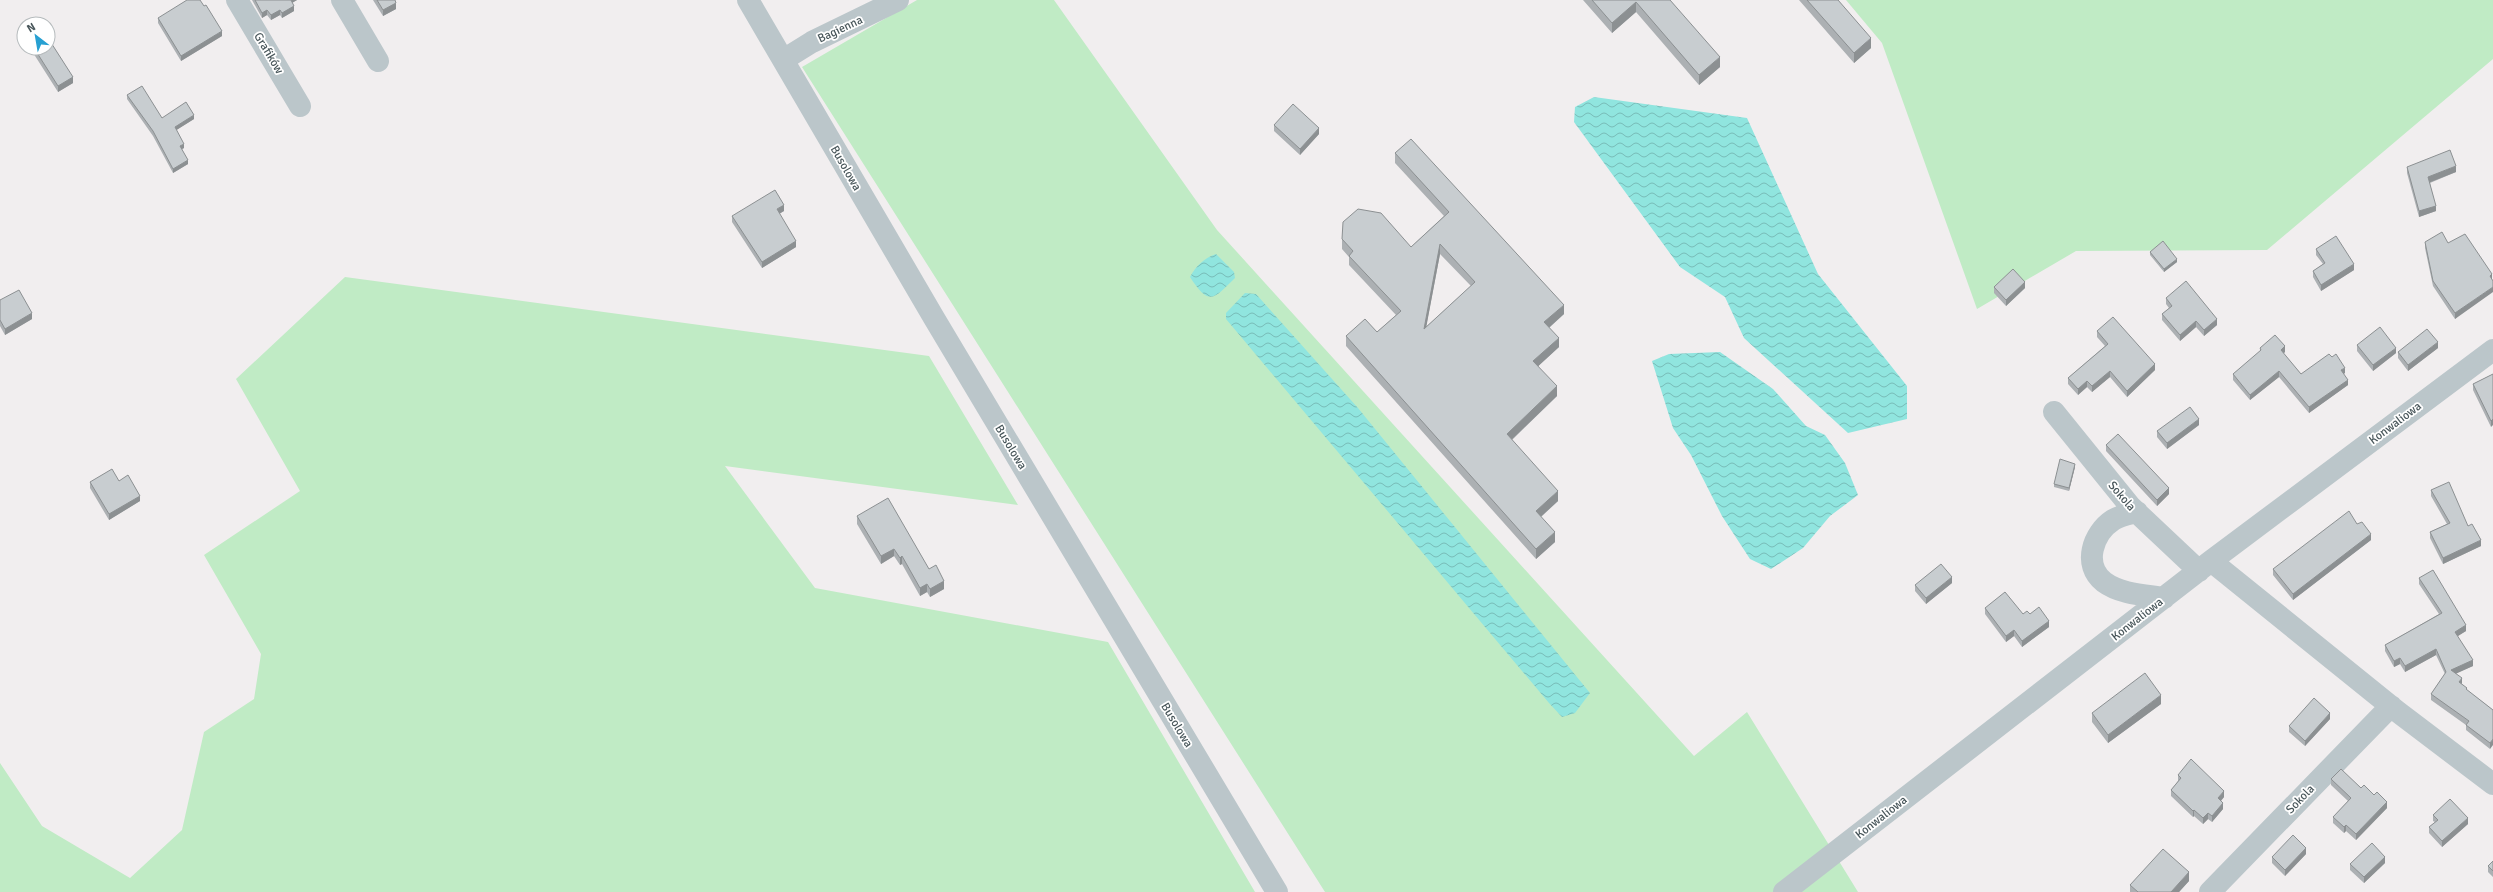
<svg xmlns="http://www.w3.org/2000/svg" width="2493" height="892" viewBox="0 0 2493 892" font-family="Signika,sans-serif">
<style>
.green{fill:#c0ebc5}
.water{fill:url(#water-waves)}
.lines{fill:none;stroke-linecap:round;stroke-linejoin:round}
.minor{stroke:#bbc6ca;stroke-width:22}
.wall{fill:#acb0b3;fill-rule:evenodd}
.shaded-wall{fill:#8c9092}
.building{fill:#c8cdd0;stroke:#8c9092;fill-rule:evenodd}
.labels{text-anchor:middle;stroke-width:3.5;stroke-linejoin:round;paint-order:stroke}
.street-label{font-size:12px;fill:#48565a;stroke:#fff}
</style>
<defs>
<pattern id="water-waves" width="16" height="10" patternUnits="userSpaceOnUse"><rect width="16" height="10" fill="#90e5df"/><path d="M0 5q4-4 8 0t8 0" fill="none" stroke="#78bcb8"/></pattern>
</defs>
<rect width="100%" height="100%" fill="#f1eeef"/>
<path class="green" d="M 917,0 L 1054,0 L 1217,230 L 1694,756 L 1747,712 L 1858,892 L 1325,892 L 802,67 Z
M 1846,0 L 2493,0 L 2493,59 L 2267,250 L 2076,251 L 1977,309 L 1882,43 Z
M 345,277 L 929,356 L 1018,505 L 725,466 L 815,588 L 1108,642 L 1255,892 L 0,892 L 0,763 L 42,826 L 130,878 L 182,830 L 204,732 L 254,699 L 261,654 L 204,555 L 300,491 L 236,379 Z"/>
<path class="water" d="M 1594,97 L 1747,118 L 1818,274 L 1907,386 L 1907,419 L 1848,433 L 1744,338 L 1725,297 L 1680,267 L 1574,122 L 1575,107 Z
M 1216,254 L 1234,272 L 1235,278 C 1214,298 1210,308 1190,277 C 1196,266 1204,258 1216,254 Z
M 1245,293 L 1256,294 L 1358,408 L 1590,693 L 1575,713 L 1562,717 L 1549,703 L 1226,319 L 1226,313 Z
M 1720,352 L 1773,389 L 1806,426 L 1825,435 L 1845,463 L 1858,495 L 1830,516 L 1803,548 L 1771,569 L 1750,559 L 1722,516 L 1691,455 L 1673,428 L 1652,361 L 1669,354 Z"/>
<g class="lines">
<path class="minor" d="M 237,0 L 300,106
M 342,0 L 378,61
M 748,0 L 934,318 L 1277,892
M 783,60 L 812,42 L 898,0
M 2054,412 L 2130,506 L 2199,571
M 2137,512 C 2129,514 2119,516 2113,520 C 2093,533 2082,565 2104,582 C 2120,594 2145,595 2164,598
M 2211,561 L 2398,712 L 2493,784
M 1784,892 L 2211,561 L 2493,350
M 2210,892 L 2391,706"/>
</g>
<path class="wall" d="M 252,0 L 297,0 L 292,3 L 294,11 L 282,18 L 280,15 L 271,20 L 267,15 L 262,18 Z
M 373,0 L 395,0 L 396,9 L 383,16 Z
M 1583,0 L 1670,0 L 1720,67 L 1699,85 L 1636,12 L 1612,33 Z
M 1799,0 L 1838,0 L 1871,48 L 1854,63 Z
M 158,18 L 222,36 L 181,61 L 158,23 Z
M 24,27 L 24,38 L 22,34 L 22,29 Z
M 30,48 L 48,48 L 73,83 L 58,92 Z
M 127,95 L 162,118 L 194,119 L 176,130 L 184,148 L 182,149 L 188,164 L 173,173 L 153,136 L 127,99 Z
M 1274,125 L 1319,134 L 1300,155 L 1274,131 Z
M 1395,153 L 1564,314 L 1549,328 L 1559,347 L 1538,366 L 1557,396 L 1512,440 L 1558,501 L 1541,517 L 1555,542 L 1536,559 L 1346,346 L 1346,336 L 1377,332 L 1396,315 L 1349,265 L 1349,257 L 1342,249 L 1342,239 L 1411,247 L 1444,216 L 1395,163 ZM 1440,254 L 1471,286 L 1426,327 Z
M 2407,167 L 2456,172 L 2430,183 L 2436,211 L 2419,217 L 2407,173 Z
M 784,211 L 779,214 L 796,247 L 762,268 L 732,222 L 732,216 Z
M 2425,242 L 2448,243 L 2492,279 L 2455,319 L 2433,286 L 2425,248 Z
M 2316,249 L 2354,270 L 2321,291 L 2313,277 L 2313,271 L 2323,264 L 2316,255 Z
M 2150,252 L 2177,262 L 2164,272 L 2150,255 Z
M 1994,287 L 2025,288 L 2006,306 L 1994,293 Z
M 2166,298 L 2217,325 L 2204,336 L 2196,327 L 2180,341 L 2162,320 L 2162,314 L 2169,308 L 2166,304 Z
M 0,300 L 32,319 L 5,335 L 0,326 Z
M 2097,331 L 2155,370 L 2127,397 L 2110,377 L 2092,392 L 2087,387 L 2078,395 L 2068,384 L 2068,378 L 2105,346 L 2097,337 Z
M 2357,345 L 2396,353 L 2373,371 L 2357,351 Z
M 2260,348 L 2285,352 L 2283,353 L 2301,374 L 2345,373 L 2343,374 L 2348,385 L 2309,413 L 2279,377 L 2250,400 L 2233,380 L 2233,374 L 2260,352 Z
M 2438,348 L 2408,371 L 2398,358 L 2398,352 Z
M 2493,374 L 2491,427 L 2473,390 L 2473,384 Z
M 2199,425 L 2167,449 L 2157,437 L 2157,431 Z
M 2106,445 L 2169,494 L 2157,506 L 2106,451 Z
M 2075,467 L 2069,491 L 2054,487 L 2054,484 Z
M 119,481 L 140,501 L 109,520 L 90,488 L 90,482 Z
M 2431,490 L 2468,526 L 2481,546 L 2443,564 L 2430,538 L 2430,532 L 2447,524 L 2431,496 Z
M 857,516 L 929,569 L 944,589 L 930,597 L 927,592 L 920,596 L 902,564 L 900,565 L 894,556 L 881,564 L 857,524 Z
M 2357,524 L 2371,540 L 2293,600 L 2273,575 L 2273,569 Z
M 2419,578 L 2466,631 L 2457,636 L 2473,666 L 2456,673 L 2462,684 L 2467,690 L 2493,710 L 2490,749 L 2466,730 L 2466,725 L 2431,700 L 2431,694 L 2445,674 L 2436,655 L 2405,672 L 2400,664 L 2394,667 L 2385,651 L 2385,645 L 2439,614 L 2419,584 Z
M 1952,583 L 1926,604 L 1915,591 L 1915,585 Z
M 1985,608 L 2023,614 L 2030,614 L 2049,627 L 2022,647 L 2014,636 L 2006,642 L 1985,614 Z
M 2161,704 L 2108,743 L 2092,722 L 2092,713 Z
M 2330,719 L 2305,746 L 2289,732 L 2289,726 Z
M 2178,775 L 2224,797 L 2221,801 L 2223,809 L 2212,822 L 2208,819 L 2203,824 L 2194,816 L 2193,817 L 2171,796 L 2171,790 L 2178,781 Z
M 2331,779 L 2361,788 L 2387,808 L 2356,840 L 2346,831 L 2344,833 L 2333,823 L 2333,817 L 2348,801 L 2331,785 Z
M 2433,815 L 2468,824 L 2442,847 L 2429,833 L 2429,827 L 2435,822 L 2433,821 Z
M 2306,854 L 2285,876 L 2272,863 L 2272,857 Z
M 2493,861 L 2493,877 L 2488,872 L 2488,866 Z
M 2385,863 L 2364,883 L 2350,870 L 2350,864 Z
M 2189,881 L 2179,892 L 2130,892 L 2130,885 Z"/>
<path class="shaded-wall" d="M 290,0 L 297,0 L 290,4 Z
M 1636,2 L 1636,12 L 1612,33 L 1612,23 Z
M 396,3 L 396,9 L 383,16 L 383,10 Z
M 294,6 L 294,11 L 282,18 L 282,13 Z
M 267,10 L 267,15 L 262,18 L 262,13 Z
M 280,10 L 280,15 L 271,20 L 271,15 Z
M 222,31 L 222,36 L 181,61 L 181,56 Z
M 1871,38 L 1871,48 L 1854,63 L 1854,53 Z
M 1720,57 L 1720,67 L 1699,85 L 1699,75 Z
M 73,77 L 73,83 L 58,92 L 58,86 Z
M 194,115 L 194,119 L 175,131 L 175,127 Z
M 1319,128 L 1319,134 L 1300,155 L 1300,149 Z
M 184,144 L 184,148 L 180,150 L 180,146 Z
M 188,160 L 188,164 L 173,173 L 173,169 Z
M 2456,166 L 2456,172 L 2428,183 L 2428,177 Z
M 784,205 L 784,211 L 777,215 L 777,209 Z
M 2436,206 L 2436,211 L 2419,217 L 2419,211 Z
M 796,241 L 796,247 L 762,268 L 762,262 Z
M 1440,244 L 1440,254 L 1424,339 L 1424,329 Z
M 2177,259 L 2177,262 L 2164,272 L 2164,269 Z
M 2354,264 L 2354,270 L 2321,291 L 2321,285 Z
M 2492,274 L 2492,279 L 2490,282 L 2490,276 Z
M 2025,282 L 2025,288 L 2006,306 L 2006,300 Z
M 2493,287 L 2493,292 L 2455,319 L 2455,313 Z
M 1564,305 L 1564,314 L 1544,332 L 1544,322 Z
M 32,313 L 32,319 L 5,335 L 5,329 Z
M 2217,319 L 2217,325 L 2204,336 L 2204,330 Z
M 2196,321 L 2196,327 L 2180,341 L 2180,335 Z
M 1559,338 L 1559,347 L 1533,371 L 1533,361 Z
M 2438,342 L 2438,348 L 2408,371 L 2408,365 Z
M 2285,346 L 2285,352 L 2281,356 L 2281,350 Z
M 2396,348 L 2396,353 L 2373,371 L 2373,365 Z
M 2155,364 L 2155,370 L 2127,397 L 2127,391 Z
M 2345,368 L 2345,373 L 2341,376 L 2341,370 Z
M 2110,371 L 2110,377 L 2092,392 L 2092,386 Z
M 2279,371 L 2279,377 L 2250,400 L 2250,395 Z
M 2348,380 L 2348,385 L 2309,413 L 2309,407 Z
M 2087,381 L 2087,387 L 2078,395 L 2078,389 Z
M 1557,386 L 1557,396 L 1507,444 L 1507,434 Z
M 2199,419 L 2199,425 L 2167,449 L 2167,443 Z
M 2493,419 L 2493,425 L 2491,427 L 2491,421 Z
M 2075,464 L 2075,467 L 2069,491 L 2069,488 Z
M 2169,488 L 2169,494 L 2157,506 L 2157,500 Z
M 1558,491 L 1558,501 L 1536,521 L 1536,511 Z
M 140,496 L 140,501 L 109,520 L 109,514 Z
M 1555,532 L 1555,542 L 1536,559 L 1536,549 Z
M 2371,534 L 2371,540 L 2293,600 L 2293,594 Z
M 2481,540 L 2481,546 L 2443,564 L 2443,558 Z
M 894,549 L 894,556 L 881,564 L 881,556 Z
M 902,556 L 902,564 L 900,565 L 900,558 Z
M 1952,577 L 1952,583 L 1926,604 L 1926,598 Z
M 944,581 L 944,589 L 930,597 L 930,589 Z
M 927,584 L 927,592 L 920,596 L 920,588 Z
M 2049,621 L 2049,627 L 2022,647 L 2022,641 Z
M 2466,625 L 2466,631 L 2455,638 L 2455,632 Z
M 2014,630 L 2014,636 L 2006,642 L 2006,636 Z
M 2436,649 L 2436,655 L 2405,672 L 2405,666 Z
M 2400,658 L 2400,664 L 2394,667 L 2394,661 Z
M 2473,660 L 2473,666 L 2451,676 L 2451,670 Z
M 2462,678 L 2462,684 L 2459,682 Z
M 2161,695 L 2161,704 L 2108,743 L 2108,735 Z
M 2330,713 L 2330,719 L 2305,746 L 2305,741 Z
M 2493,739 L 2493,745 L 2490,749 L 2490,743 Z
M 2224,791 L 2224,797 L 2218,804 L 2218,798 Z
M 2387,802 L 2387,808 L 2356,840 L 2356,834 Z
M 2223,803 L 2223,809 L 2212,822 L 2212,816 Z
M 2194,810 L 2194,816 L 2193,817 L 2193,811 Z
M 2208,813 L 2208,819 L 2203,824 L 2203,818 Z
M 2468,818 L 2468,824 L 2442,847 L 2442,841 Z
M 2346,825 L 2346,831 L 2344,833 L 2344,827 Z
M 2306,848 L 2306,854 L 2285,876 L 2285,870 Z
M 2385,857 L 2385,863 L 2364,883 L 2364,877 Z
M 2189,872 L 2189,881 L 2179,892 L 2171,892 Z"/>
<path class="building" d="M 187,0 L 200,0 L 204,6 L 206,5 L 222,31 L 181,56 L 158,18 Z
M 255,0 L 291,0 L 294,6 L 282,13 L 280,10 L 271,15 L 267,10 L 262,13 Z
M 377,0 L 395,0 L 396,3 L 383,10 Z
M 1592,0 L 1670,0 L 1720,57 L 1699,75 L 1636,2 L 1612,23 Z
M 1807,0 L 1838,0 L 1871,38 L 1854,53 Z
M 36,19 L 39,24 L 29,24 Z
M 24,27 L 24,32 L 22,29 Z
M 48,38 L 73,77 L 58,86 L 34,48 L 48,48 Z
M 142,86 L 162,118 L 186,102 L 194,115 L 175,127 L 184,144 L 180,146 L 188,160 L 173,169 L 153,131 L 127,95 Z
M 1293,104 L 1319,128 L 1300,149 L 1274,125 Z
M 1411,139 L 1564,305 L 1544,322 L 1559,338 L 1533,361 L 1557,386 L 1507,434 L 1558,491 L 1536,511 L 1555,532 L 1536,549 L 1346,336 L 1365,319 L 1377,332 L 1401,311 L 1349,256 L 1353,251 L 1342,239 L 1343,222 L 1358,209 L 1381,213 L 1411,247 L 1449,212 L 1395,153 ZM 1440,244 L 1475,282 L 1424,329 Z
M 2450,150 L 2456,166 L 2428,177 L 2436,206 L 2419,211 L 2407,167 Z
M 775,190 L 784,205 L 777,209 L 796,241 L 762,262 L 732,216 Z
M 2442,232 L 2448,243 L 2465,234 L 2492,274 L 2490,276 L 2493,281 L 2493,287 L 2455,313 L 2433,281 L 2425,242 Z
M 2336,236 L 2354,264 L 2321,285 L 2313,271 L 2325,263 L 2316,249 Z
M 2163,241 L 2177,259 L 2164,269 L 2150,252 Z
M 2013,269 L 2025,282 L 2006,300 L 1994,287 Z
M 2186,281 L 2217,319 L 2204,330 L 2196,321 L 2180,335 L 2162,314 L 2172,306 L 2166,298 Z
M 19,290 L 32,313 L 5,329 L 0,320 L 0,300 Z
M 2113,317 L 2155,364 L 2127,391 L 2110,371 L 2092,386 L 2087,381 L 2078,389 L 2068,378 L 2108,344 L 2097,331 Z
M 2380,327 L 2396,348 L 2373,365 L 2357,345 Z
M 2427,329 L 2438,342 L 2408,365 L 2398,352 Z
M 2275,335 L 2285,346 L 2281,350 L 2301,374 L 2329,354 L 2332,357 L 2336,354 L 2345,368 L 2341,370 L 2348,380 L 2309,407 L 2279,371 L 2250,395 L 2233,374 L 2261,350 L 2260,348 Z
M 2493,374 L 2493,419 L 2491,421 L 2473,384 Z
M 2190,407 L 2199,419 L 2167,443 L 2157,431 Z
M 2118,434 L 2169,488 L 2157,500 L 2106,445 Z
M 2060,459 L 2075,464 L 2069,488 L 2054,484 Z
M 112,469 L 119,481 L 128,475 L 140,496 L 109,514 L 90,482 Z
M 2449,482 L 2468,526 L 2472,524 L 2481,540 L 2443,558 L 2430,532 L 2450,523 L 2431,490 Z
M 888,498 L 929,569 L 936,565 L 944,581 L 930,589 L 927,584 L 920,588 L 902,556 L 900,558 L 894,549 L 881,556 L 857,516 Z
M 2349,511 L 2357,524 L 2362,522 L 2371,534 L 2293,594 L 2273,569 Z
M 1941,564 L 1952,577 L 1926,598 L 1915,585 Z
M 2433,570 L 2466,625 L 2455,632 L 2473,660 L 2451,670 L 2462,678 L 2459,682 L 2467,688 L 2466,689 L 2493,710 L 2493,739 L 2490,743 L 2466,725 L 2469,721 L 2431,694 L 2446,672 L 2436,649 L 2405,666 L 2400,658 L 2394,661 L 2385,645 L 2442,613 L 2419,578 Z
M 2005,592 L 2023,614 L 2027,611 L 2030,614 L 2039,607 L 2049,621 L 2022,641 L 2014,630 L 2006,636 L 1985,608 Z
M 2145,673 L 2161,695 L 2108,735 L 2092,713 Z
M 2314,698 L 2330,713 L 2305,741 L 2289,726 Z
M 2191,759 L 2224,791 L 2218,798 L 2223,803 L 2212,816 L 2208,813 L 2203,818 L 2194,810 L 2193,811 L 2171,790 L 2181,778 L 2178,775 Z
M 2341,769 L 2361,788 L 2364,785 L 2374,795 L 2377,792 L 2387,802 L 2356,834 L 2346,825 L 2344,827 L 2333,817 L 2351,798 L 2331,779 Z
M 2450,799 L 2468,818 L 2442,841 L 2429,827 L 2438,820 L 2433,815 Z
M 2293,835 L 2306,848 L 2285,870 L 2272,857 Z
M 2372,843 L 2385,857 L 2364,877 L 2350,864 Z
M 2163,849 L 2189,872 L 2171,892 L 2138,892 L 2130,885 Z
M 2493,861 L 2493,871 L 2488,866 Z"/>
<g class="labels">
<g class="street-label">
<text transform="translate(840 29) rotate(-25)" y="4">Bagienna</text>
<text transform="translate(269 53) rotate(59)" y="4">Grafików</text>
<text transform="translate(846 168) rotate(60)" y="4">Busolowa</text>
<text transform="translate(2395 423) rotate(-37)" y="4">Konwaliowa</text>
<text transform="translate(1011 447) rotate(59)" y="4">Busolowa</text>
<text transform="translate(2122 496) rotate(49)" y="4">Sokola</text>
<text transform="translate(2137 619) rotate(-38)" y="4">Konwaliowa</text>
<text transform="translate(1177 725) rotate(59)" y="4">Busolowa</text>
<text transform="translate(2300 799) rotate(-46)" y="4">Sokola</text>
<text transform="translate(1881 817) rotate(-38)" y="4">Konwaliowa</text>
</g>
</g>
<g transform="translate(36 36) rotate(329)"><circle r="19" fill="#ffffff" stroke="#b6bbbd"/>
<path d="M0-3L7 15L0 10L-7 15Z" fill="#27a0d2"/>
<text y="-6" font-size="11" font-weight="bold" text-anchor="middle" fill="#48565a">N</text>
</g>
</svg>
